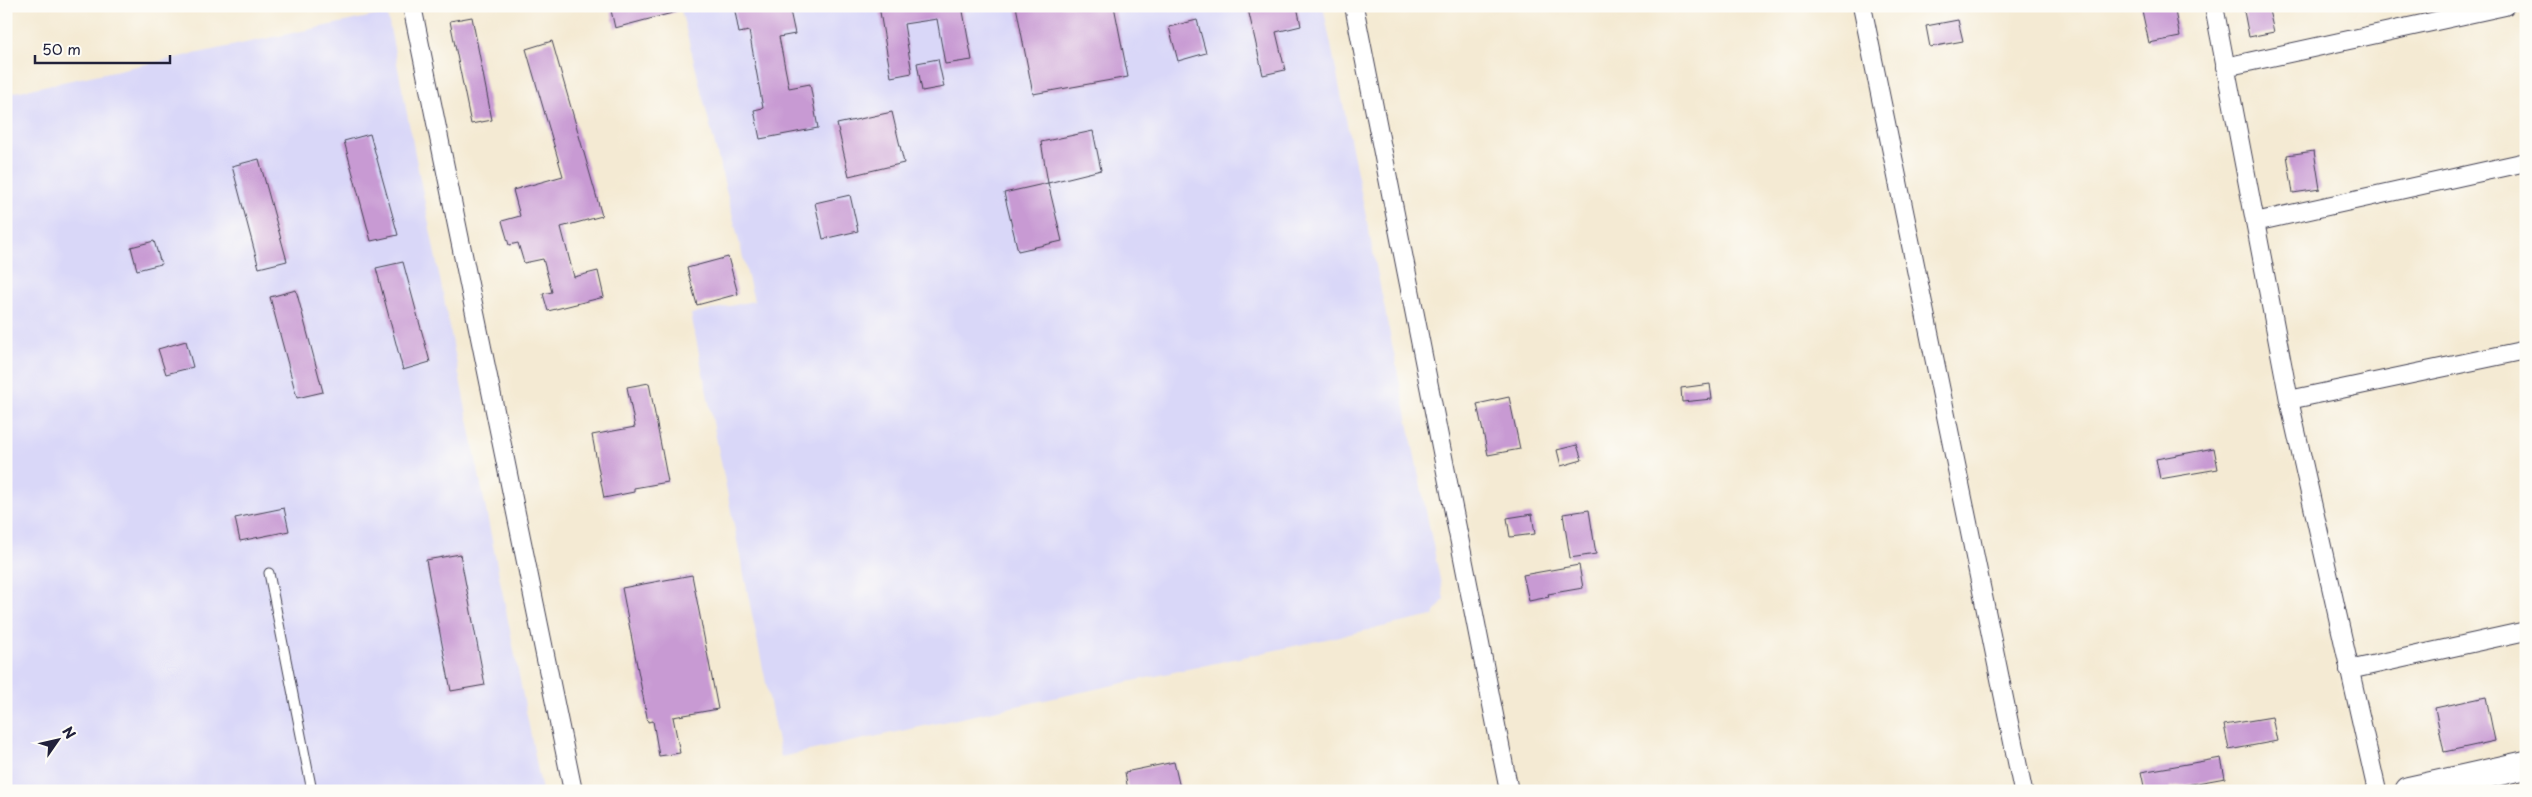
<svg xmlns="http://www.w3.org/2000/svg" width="2532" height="797" viewBox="0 0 2532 797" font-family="'Playpen Sans',sans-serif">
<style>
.built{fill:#d9d7f8}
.building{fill:#c89ad3}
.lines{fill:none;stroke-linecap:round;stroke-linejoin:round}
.lane-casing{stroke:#424052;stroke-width:11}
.street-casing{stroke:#424052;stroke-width:20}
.highway-casing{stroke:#424052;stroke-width:30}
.lane{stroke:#fff;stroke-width:9}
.street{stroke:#fff;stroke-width:18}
.highway{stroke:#fff;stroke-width:28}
</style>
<rect width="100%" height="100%" fill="#fdfcf7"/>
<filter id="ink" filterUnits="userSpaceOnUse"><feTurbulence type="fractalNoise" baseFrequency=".02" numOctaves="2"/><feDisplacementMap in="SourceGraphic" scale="10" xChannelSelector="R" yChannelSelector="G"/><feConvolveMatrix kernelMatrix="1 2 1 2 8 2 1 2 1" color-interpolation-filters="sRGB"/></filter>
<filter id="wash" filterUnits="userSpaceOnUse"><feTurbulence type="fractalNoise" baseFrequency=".0096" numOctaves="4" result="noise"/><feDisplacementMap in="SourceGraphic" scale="20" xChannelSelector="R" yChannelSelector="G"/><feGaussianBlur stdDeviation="1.12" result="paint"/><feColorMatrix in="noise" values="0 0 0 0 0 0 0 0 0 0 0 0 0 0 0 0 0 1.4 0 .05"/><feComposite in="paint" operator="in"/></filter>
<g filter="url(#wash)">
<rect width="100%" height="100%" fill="#f4ead3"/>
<path class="built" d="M 680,6 L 1323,6 L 1444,599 L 1433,616 L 781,757 L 691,314 L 754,301 Z
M 387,13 L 542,791 L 6,791 L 6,94 Z"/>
<g id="blocks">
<path class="building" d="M 610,6 L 676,6 L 676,12 L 615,28 Z
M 734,6 L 789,6 L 795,34 L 779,37 L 789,88 L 810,84 L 818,128 L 760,139 L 754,110 L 763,108 L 749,31 L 739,33 Z
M 879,6 L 962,6 L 972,60 L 945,64 L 937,19 L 904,24 L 912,73 L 891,77 Z
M 1016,6 L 1114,6 L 1128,77 L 1033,94 Z
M 1261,6 L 1297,6 L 1301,26 L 1276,32 L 1285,70 L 1263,75 L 1248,9 Z
M 2141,6 L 2174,6 L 2180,37 L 2149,43 Z
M 2243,6 L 2268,6 L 2274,32 L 2249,37 Z
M 472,17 L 492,120 L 471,124 L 450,21 Z
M 1197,20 L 1206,53 L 1178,61 L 1169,27 Z
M 1958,20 L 1963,41 L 1930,47 L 1926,26 Z
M 552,41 L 602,216 L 561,227 L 574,277 L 598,271 L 604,297 L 548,311 L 543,294 L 552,292 L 543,259 L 524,263 L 518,243 L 509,245 L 502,221 L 520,216 L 513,190 L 563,176 L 526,49 Z
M 938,59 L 944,87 L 922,91 L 917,63 Z
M 892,112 L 904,163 L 849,176 L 837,124 Z
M 1093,131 L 1101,170 L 1048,183 L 1041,142 Z
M 370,134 L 398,235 L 371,241 L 344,141 Z
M 2314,151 L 2320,189 L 2293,193 L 2287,155 Z
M 259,159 L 287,261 L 259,268 L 232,166 Z
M 1048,183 L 1062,241 L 1018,251 L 1004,193 Z
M 850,195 L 858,231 L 823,239 L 815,203 Z
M 154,241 L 161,264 L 137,270 L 131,247 Z
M 728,257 L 738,294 L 697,305 L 687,268 Z
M 403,262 L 430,362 L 403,370 L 376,268 Z
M 296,290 L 323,392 L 297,398 L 270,297 Z
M 186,341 L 193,367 L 166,374 L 158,349 Z
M 649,383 L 668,482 L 634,488 L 634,492 L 604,498 L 592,435 L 635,427 L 627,387 Z
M 1710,384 L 1712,399 L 1682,402 L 1681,388 Z
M 1509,397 L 1520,449 L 1488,455 L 1477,404 Z
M 1577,445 L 1582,460 L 1561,466 L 1557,450 Z
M 2214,448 L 2218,469 L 2160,479 L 2156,459 Z
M 284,508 L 289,531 L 240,541 L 235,518 Z
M 1589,510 L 1596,554 L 1570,558 L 1563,514 Z
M 1532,514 L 1535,534 L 1510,537 L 1507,518 Z
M 460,554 L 485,685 L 451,691 L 426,560 Z
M 1579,565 L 1583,588 L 1548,594 L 1549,597 L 1529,601 L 1523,575 Z
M 692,575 L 718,709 L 673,717 L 680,753 L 659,756 L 653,721 L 648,722 L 622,588 Z
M 2486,697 L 2495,741 L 2444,752 L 2435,708 Z
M 2272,717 L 2277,741 L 2229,750 L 2224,725 Z
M 2221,758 L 2225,778 L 2170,788 L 2171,791 L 2145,791 L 2141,772 Z
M 1174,762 L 1180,788 L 1165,791 L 1128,791 L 1125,772 Z"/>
</g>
</g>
<g filter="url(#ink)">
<use href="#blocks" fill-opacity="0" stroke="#424052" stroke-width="1"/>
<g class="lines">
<defs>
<path id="lane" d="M 269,573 L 312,791"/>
<path id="street" d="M 412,6 L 573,791
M 1354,6 L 1509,791
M 1862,6 L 2023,791
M 2214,6 L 2289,400 L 2377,791
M 2225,67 L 2505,6
M 2255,222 L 2526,162
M 2289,400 L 2526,350
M 2349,670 L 2526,631"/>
<path id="highway" d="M 2409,791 L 2526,765"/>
</defs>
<use href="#lane" class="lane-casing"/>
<use href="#street" class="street-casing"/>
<use href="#highway" class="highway-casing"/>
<use href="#lane" class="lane"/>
<use href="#street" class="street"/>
<use href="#highway" class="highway"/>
</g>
</g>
<rect width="2532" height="797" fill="none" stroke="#fdfcf7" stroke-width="25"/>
<g transform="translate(58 740) rotate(56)" stroke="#fdfcf7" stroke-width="4" paint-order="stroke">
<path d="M0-4L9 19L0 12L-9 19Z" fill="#22223b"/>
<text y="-8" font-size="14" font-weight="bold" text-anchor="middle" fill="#22223b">N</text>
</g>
<path d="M35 55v8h135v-8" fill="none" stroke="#22223b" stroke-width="2.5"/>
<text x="42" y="55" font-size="15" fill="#22223b" stroke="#fdfcf7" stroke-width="4" paint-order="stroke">50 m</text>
</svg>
